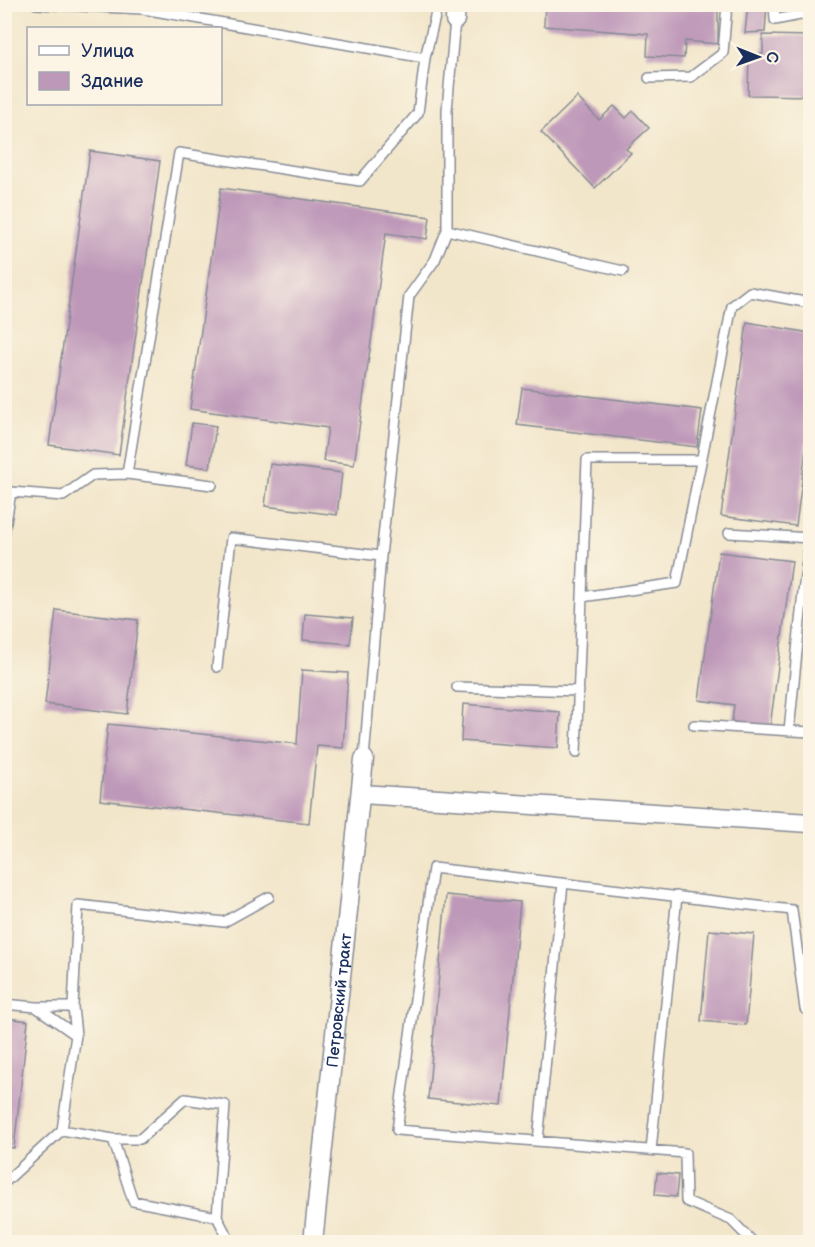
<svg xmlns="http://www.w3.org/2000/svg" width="815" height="1247" viewBox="0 0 815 1247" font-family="'Balsamiq Sans',sans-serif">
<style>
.building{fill:#be98b9}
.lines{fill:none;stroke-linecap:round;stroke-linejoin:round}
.lane-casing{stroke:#868a94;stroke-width:12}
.street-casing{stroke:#868a94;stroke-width:21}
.lane{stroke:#fff;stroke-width:9}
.street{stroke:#fff;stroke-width:18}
.labels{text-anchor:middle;stroke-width:4.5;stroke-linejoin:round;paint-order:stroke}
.street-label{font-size:16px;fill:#1b2f5e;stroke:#fcf5e5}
</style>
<rect width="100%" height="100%" fill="#fcf5e5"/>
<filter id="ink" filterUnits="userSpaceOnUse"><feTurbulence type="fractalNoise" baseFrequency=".0167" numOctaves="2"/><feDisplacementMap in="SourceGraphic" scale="12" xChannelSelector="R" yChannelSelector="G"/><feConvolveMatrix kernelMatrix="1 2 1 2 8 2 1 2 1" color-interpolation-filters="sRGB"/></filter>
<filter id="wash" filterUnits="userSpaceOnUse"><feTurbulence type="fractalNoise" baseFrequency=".008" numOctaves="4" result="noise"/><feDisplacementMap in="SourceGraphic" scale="24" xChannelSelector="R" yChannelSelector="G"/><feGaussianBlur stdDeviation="1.35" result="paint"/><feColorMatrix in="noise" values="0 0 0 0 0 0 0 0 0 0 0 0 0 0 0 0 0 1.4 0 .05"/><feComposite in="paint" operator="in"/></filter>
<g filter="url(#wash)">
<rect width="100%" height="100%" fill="#f2e6ca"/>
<g id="blocks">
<path class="building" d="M 545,4 L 718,4 L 718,44 L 685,41 L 684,58 L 647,56 L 648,34 L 544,26 Z
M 748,4 L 767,4 L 765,32 L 745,33 Z
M 763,35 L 810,36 L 810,96 L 748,95 L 749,54 L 763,54 Z
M 577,97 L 599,120 L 614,106 L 626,118 L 633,111 L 649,128 L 626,149 L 631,153 L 595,188 L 541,132 Z
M 90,151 L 160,161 L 119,455 L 49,445 Z
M 221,188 L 430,217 L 427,239 L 386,233 L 354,465 L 323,461 L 328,428 L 190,409 Z
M 747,322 L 810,333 L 810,418 L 796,526 L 721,516 Z
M 522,388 L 702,410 L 697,447 L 517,425 Z
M 192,423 L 216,426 L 210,468 L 186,465 Z
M 270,464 L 342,473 L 337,515 L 265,506 Z
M 719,552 L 792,561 L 770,727 L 732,722 L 734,705 L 699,700 Z
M 56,610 L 138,620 L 127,714 L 45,704 Z
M 305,614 L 353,618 L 350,644 L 303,640 Z
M 302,670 L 348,673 L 343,748 L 317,746 L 309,823 L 100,800 L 108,724 L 297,744 Z
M 463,704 L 560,712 L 558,748 L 461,741 Z
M 446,895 L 520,902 L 501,1106 L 428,1099 Z
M 709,930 L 754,934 L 746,1025 L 701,1021 Z
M 7,1018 L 28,1021 L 14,1148 L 4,1147 Z
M 657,1173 L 678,1175 L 676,1197 L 655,1195 Z"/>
</g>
</g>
<g filter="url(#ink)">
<use href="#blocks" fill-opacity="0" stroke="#868a94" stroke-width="1.5"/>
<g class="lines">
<defs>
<path id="lane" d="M 36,4 L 143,9 L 425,58
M 774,4 L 775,20 L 810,13
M 649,78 L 691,77 L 723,53 L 727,4
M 447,230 L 623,271
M 127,474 L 212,485
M 4,487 L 11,492 L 63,496 L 93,475 L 127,474 L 179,153 L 360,181 L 418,113 L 425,58 L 438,4
M 729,533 L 810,538 L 803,592
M 4,534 L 11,492
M 582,597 L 587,460 L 701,460
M 217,667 L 231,538 L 381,556
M 457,687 L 579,691
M 694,725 L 810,732
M 789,731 L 803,592 L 810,592
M 576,753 L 582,597 L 677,583 L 732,306 L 750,292 L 810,303
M 364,759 L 381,556 L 409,296 L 435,260 L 447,230 L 447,110 L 455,20
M 4,1004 L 36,1007 L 76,1035 L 62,1130 L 4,1183
M 36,1007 L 73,1007 L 76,1035
M 73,1007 L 78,905 L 224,922 L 269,897
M 62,1130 L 113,1139 L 133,1201 L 217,1217 L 230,1242
M 113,1139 L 140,1139 L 185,1099 L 225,1105 L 217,1217
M 538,1141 L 563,883
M 651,1150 L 677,896
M 753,1242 L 731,1220 L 686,1201 L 685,1153 L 397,1130 L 433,868 L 792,910 L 805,1009 L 810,1011"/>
<g id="street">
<path d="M 455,20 L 456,4"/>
<path d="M 361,794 L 810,823"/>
<path id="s1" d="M 313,1242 L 364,759"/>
</g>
</defs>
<use href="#lane" class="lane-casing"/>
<use href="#street" class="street-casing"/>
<use href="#lane" class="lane"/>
<use href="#street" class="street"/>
</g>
</g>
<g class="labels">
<g class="street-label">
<text dy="6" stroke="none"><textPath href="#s1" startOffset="243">Петровский тракт</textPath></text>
</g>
</g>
<rect width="815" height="1247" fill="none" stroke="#fcf5e5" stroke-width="24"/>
<rect x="27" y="27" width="195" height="78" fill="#fcf5e5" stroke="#a2a6af" stroke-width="1.5"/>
<rect x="39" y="46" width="30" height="9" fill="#ffffff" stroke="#a2a6af" stroke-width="1.5"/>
<text x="81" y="57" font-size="18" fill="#1b2f5e">Улица</text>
<rect x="39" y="72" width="30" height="18" fill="#be98b9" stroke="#a2a6af" stroke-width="1.5"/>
<text x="81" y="87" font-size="18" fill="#1b2f5e">Здание</text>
<g transform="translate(758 57) rotate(91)" stroke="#fcf5e5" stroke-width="4.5" paint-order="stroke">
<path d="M0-4.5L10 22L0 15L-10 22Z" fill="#1b2f5e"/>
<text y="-9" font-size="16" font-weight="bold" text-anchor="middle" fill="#1b2f5e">С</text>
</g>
</svg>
